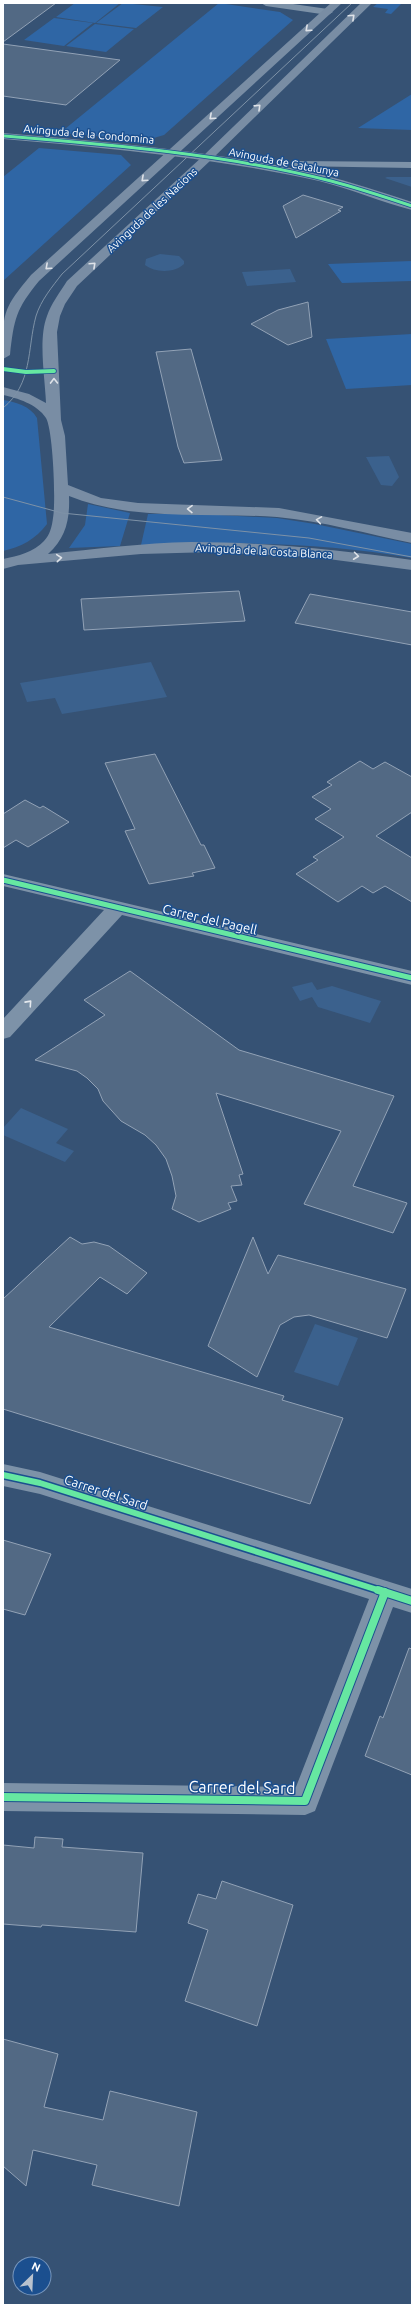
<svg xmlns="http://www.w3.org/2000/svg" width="415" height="2308" viewBox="0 0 415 2308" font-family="Ubuntu,sans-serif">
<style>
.green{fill:#2f66a5}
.water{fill:#3b618d}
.building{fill:#526984;stroke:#92a2b6}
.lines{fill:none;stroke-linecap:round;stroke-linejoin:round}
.street{fill:#7d92a8;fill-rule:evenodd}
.secondary{fill:#798da4;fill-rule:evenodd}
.tram{stroke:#7e92a7;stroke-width:1}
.cycleway-far4-casing{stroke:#1b4f8f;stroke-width:4.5}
.cycleway-far3-casing{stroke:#1b4f8f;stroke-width:5.5}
.cycleway-far2-casing{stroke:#1b4f8f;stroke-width:7}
.cycleway-far1-casing{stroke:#1b4f8f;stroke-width:9}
.cycleway-casing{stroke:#1b4f8f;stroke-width:10}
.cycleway-far4{stroke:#66e7a1;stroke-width:3}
.cycleway-far3{stroke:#66e7a1;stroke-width:4}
.cycleway-far2{stroke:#66e7a1;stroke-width:5}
.cycleway-far1{stroke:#66e7a1;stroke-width:6}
.cycleway{stroke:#66e7a1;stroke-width:8}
.oneway{stroke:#dee2e8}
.oneway2{stroke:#e5e9ee}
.labels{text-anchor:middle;stroke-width:3;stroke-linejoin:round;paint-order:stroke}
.far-street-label{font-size:11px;fill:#fff;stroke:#1b4f8f}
.street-label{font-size:13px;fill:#fff;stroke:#1b4f8f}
.near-street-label{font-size:16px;fill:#fff;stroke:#1b4f8f}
</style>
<rect width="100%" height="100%" fill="#365274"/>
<path class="green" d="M 75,3 L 120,3 L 95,23 L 56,17 Z
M 123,3 L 163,7 L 136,28 L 96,23 Z
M 219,3 L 280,12 L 293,20 L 164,135 L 147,140 L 60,133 Z
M 378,3 L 402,3 L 391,14 L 385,13 L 388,9 L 373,7 Z
M 54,18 L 93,23 L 64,46 L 24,40 Z
M 95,24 L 134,29 L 106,52 L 66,46 Z
M 412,94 L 412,130 L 358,128 Z
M 39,148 L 121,155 L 131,165 L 3,281 L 3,177 Z
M 412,261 L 412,281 L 342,283 L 328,264 Z
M 412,334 L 412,385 L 346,389 L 326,339 Z
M 3,400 C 16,402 30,406 37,418 L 47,524 C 36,539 21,547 3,551 Z
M 88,504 L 130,513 L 120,546 L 69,548 L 85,525 Z
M 148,514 L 201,514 L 277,518 L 315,524 L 412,544 L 412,558 C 322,542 232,542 141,545 Z"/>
<path class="water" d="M 387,177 L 412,177 L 412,187 L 385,178 Z
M 160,254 L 179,256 L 184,261 L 184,264 C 175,273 155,273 145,265 L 146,259 Z
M 290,269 L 296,282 L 247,286 L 242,272 Z
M 389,456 L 399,477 L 392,486 L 381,485 L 366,457 Z
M 151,662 L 167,697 L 62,714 L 55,698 L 27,702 L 20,683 Z
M 312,982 L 317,990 L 332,986 L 381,1001 L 370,1023 L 318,1007 L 312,997 L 300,1001 L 292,987 Z
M 21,1108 L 68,1129 L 56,1143 L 74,1151 L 65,1162 L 3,1135 L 3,1128 Z
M 315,1324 L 358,1338 L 338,1386 L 294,1372 Z"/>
<path class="building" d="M 3,3 L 56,3 L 3,42 Z
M 3,44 L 120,60 L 66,105 L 3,96 Z
M 303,195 L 343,207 L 338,210 L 341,211 L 296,238 L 283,206 Z
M 308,302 L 312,337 L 288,345 L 251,324 L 278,310 Z
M 191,349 L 222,460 L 184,463 L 178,447 L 156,352 Z
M 239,591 L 245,621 L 84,630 L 81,599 Z
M 310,594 L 412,612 L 412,645 L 295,623 Z
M 155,754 L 201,845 L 204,845 L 215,868 L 192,873 L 194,876 L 149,884 L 125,831 L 135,829 L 105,763 Z
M 360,761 L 373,769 L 385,762 L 412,777 L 412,812 L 376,836 L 412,858 L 412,902 L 385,886 L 373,893 L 362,886 L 338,902 L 296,874 L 318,860 L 313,857 L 344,837 L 315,819 L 331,809 L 312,797 L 332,785 L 327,782 Z
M 25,800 L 40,808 L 43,806 L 69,822 L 28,847 L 16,840 L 3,848 L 3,814 Z
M 130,971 L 239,1050 L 394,1096 L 353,1186 L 407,1203 L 393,1233 L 304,1204 L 341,1131 L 216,1093 L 243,1174 L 239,1175 L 242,1185 L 231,1186 L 237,1201 L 228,1203 L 231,1209 L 199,1222 L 172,1209 L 176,1196 L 172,1176 L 166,1159 L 156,1145 L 145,1135 L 121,1121 L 103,1101 L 98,1089 L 87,1078 L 77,1071 L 35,1060 L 105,1015 L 84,1000 Z
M 70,1237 L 82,1244 L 94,1242 L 109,1246 L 147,1273 L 127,1294 L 100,1277 L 49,1327 L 284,1396 L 282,1400 L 343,1418 L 310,1504 L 3,1409 L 3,1299 Z
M 253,1237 L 268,1274 L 278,1255 L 406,1289 L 387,1338 L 309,1315 L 294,1317 L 280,1325 L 257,1377 L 208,1346 Z
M 3,1540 L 51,1554 L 25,1615 L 3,1609 Z
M 409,1648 L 412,1649 L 412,1775 L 365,1756 L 380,1716 L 383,1718 Z
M 35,1837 L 63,1839 L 62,1847 L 143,1853 L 136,1932 L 42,1925 L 41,1927 L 3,1924 L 3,1845 L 34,1848 Z
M 222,1881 L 293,1905 L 257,2026 L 185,2001 L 208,1930 L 188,1923 L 198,1894 L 216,1899 Z
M 3,2039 L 58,2054 L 44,2107 L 103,2120 L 110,2091 L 197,2112 L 179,2206 L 92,2185 L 97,2165 L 33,2150 L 26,2186 L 3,2166 Z"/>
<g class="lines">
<path class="street" d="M 261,3 L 286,3 L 328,9 L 333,12 L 328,15 L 266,6 Z
M 3,133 C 109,142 215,151 319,174 C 351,182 381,192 412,202 L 412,210 C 381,202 351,189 319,181 C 215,158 109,148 3,139 Z
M 297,161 L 412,162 L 412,168 L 293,166 L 291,164 L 293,162 Z
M 3,874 L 412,971 L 412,985 L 122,915 L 10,1037 L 3,1039 L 3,1019 L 104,910 L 3,886 Z
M 3,1464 L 40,1472 L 412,1589 L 412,1613 L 393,1607 L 315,1811 L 305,1815 L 3,1811 L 3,1783 L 296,1787 L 369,1599 L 40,1494 L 3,1486 Z"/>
<path class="secondary" d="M 331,3 L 342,3 L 39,281 C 16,309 14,319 10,355 L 3,359 C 3,314 1,311 31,275 Z
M 361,3 L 372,3 L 211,160 L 77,286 L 65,304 L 60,316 L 57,332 L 61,420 L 65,436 L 68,485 L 101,498 L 138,503 L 279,508 L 412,533 L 412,543 C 368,534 322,521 277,517 C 208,512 134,522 69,496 C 70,519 66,538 48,554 C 95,549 143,543 191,542 C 265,542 339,550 412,560 L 412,570 L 313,557 L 213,552 L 141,554 L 18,565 L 3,569 L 3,559 C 18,556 34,552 44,541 C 50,535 52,526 53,518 C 56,502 53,430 46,418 C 37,404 17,398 3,395 L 3,387 L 29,394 L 46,403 C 45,378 38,339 47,316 C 51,304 60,292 67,281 L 203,156 Z"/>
<path class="tram" d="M 3,408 C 33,384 27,349 36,316 C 41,300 52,287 62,274 L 352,3
M 3,497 L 62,513 L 309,538 L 412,557"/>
<defs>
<path id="cycleway-far4" d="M 3,136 C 113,145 224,154 331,181 C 358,188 385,197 412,206"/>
<path id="cycleway-far3" d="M 3,369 L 26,372 L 54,371"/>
<path id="cycleway-far2" d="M 3,880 L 412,978"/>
<path id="cycleway-far1" d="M 3,1475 L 40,1483 L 381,1591"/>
<path id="cycleway" d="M 378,1590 L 412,1601
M 3,1797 L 305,1801 L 385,1592"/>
</defs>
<use href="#cycleway-far4" class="cycleway-far4-casing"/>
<use href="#cycleway-far3" class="cycleway-far3-casing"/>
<use href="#cycleway-far2" class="cycleway-far2-casing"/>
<use href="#cycleway-far1" class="cycleway-far1-casing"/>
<use href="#cycleway" class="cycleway-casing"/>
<use href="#cycleway-far4" class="cycleway-far4"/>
<use href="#cycleway-far3" class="cycleway-far3"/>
<use href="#cycleway-far2" class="cycleway-far2"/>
<use href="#cycleway-far1" class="cycleway-far1"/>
<use href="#cycleway" class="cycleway"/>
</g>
<defs><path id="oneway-chevron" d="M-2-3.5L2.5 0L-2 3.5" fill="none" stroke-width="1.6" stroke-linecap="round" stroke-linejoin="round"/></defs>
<g class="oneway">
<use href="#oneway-chevron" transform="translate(352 17) rotate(-43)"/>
<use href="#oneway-chevron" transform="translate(308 29) rotate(138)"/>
<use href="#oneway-chevron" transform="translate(258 107) rotate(-44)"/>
<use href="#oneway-chevron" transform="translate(212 117) rotate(138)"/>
<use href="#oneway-chevron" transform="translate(144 179) rotate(138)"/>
<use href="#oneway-chevron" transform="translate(93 265) rotate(-43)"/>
<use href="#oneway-chevron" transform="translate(48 267) rotate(138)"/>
<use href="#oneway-chevron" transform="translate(54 381) rotate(-91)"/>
<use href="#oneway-chevron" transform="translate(190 509) rotate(-179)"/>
<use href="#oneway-chevron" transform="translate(319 520) rotate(-171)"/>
<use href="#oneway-chevron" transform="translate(356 556) rotate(7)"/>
<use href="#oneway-chevron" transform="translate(59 558) rotate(-5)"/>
</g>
<use class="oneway2" href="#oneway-chevron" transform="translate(29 1003) rotate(-48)"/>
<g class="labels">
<g class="far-street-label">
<text transform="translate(89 134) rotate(5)" y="4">Avinguda de la Condomina</text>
<text transform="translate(284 162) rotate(11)" y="4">Avinguda de Catalunya</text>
<text transform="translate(152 210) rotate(-43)" y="4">Avinguda de les Nacions</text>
<text transform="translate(264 551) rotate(3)" y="4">Avinguda de la Costa Blanca</text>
</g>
<g class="street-label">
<text transform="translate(210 919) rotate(13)" y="5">Carrer del Pagell</text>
<text transform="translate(106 1492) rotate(18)" y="5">Carrer del Sard</text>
</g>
<g class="near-street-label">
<text transform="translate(242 1787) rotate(1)" y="6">Carrer del Sard</text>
</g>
</g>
<rect width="415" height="2308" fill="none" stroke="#ffffff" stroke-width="8"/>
<g transform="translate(32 2276) rotate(24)"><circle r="19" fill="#1b4f8f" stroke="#7695bc"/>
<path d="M0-3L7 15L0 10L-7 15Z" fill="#b9c2ce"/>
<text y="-6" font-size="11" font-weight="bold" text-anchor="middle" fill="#ffffff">N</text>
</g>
</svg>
